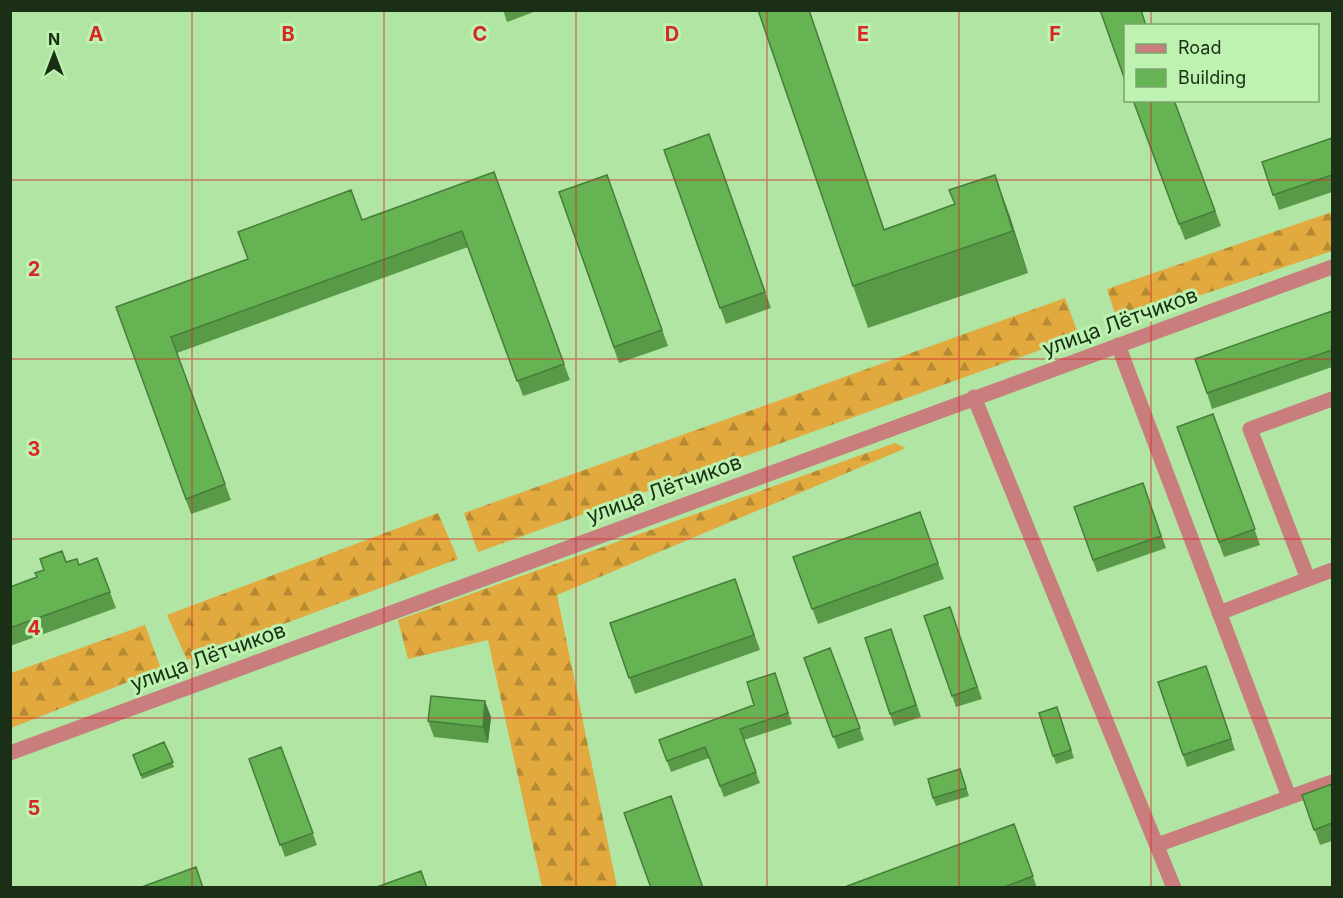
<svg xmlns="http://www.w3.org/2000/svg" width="1343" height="898" viewBox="0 0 1343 898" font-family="Inter,sans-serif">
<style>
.forest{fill:url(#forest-firs)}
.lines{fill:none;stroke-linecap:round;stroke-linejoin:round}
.minor{stroke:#c97d7d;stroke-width:15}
.wall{fill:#589a47}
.shaded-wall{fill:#477d3a}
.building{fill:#66b353;stroke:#477d3a;stroke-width:1.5}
.grid{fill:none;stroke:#d62828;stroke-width:1.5;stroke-opacity:0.55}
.labels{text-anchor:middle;stroke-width:6;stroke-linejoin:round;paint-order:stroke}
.street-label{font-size:21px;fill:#1a2f15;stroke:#bdf2b0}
.grid-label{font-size:20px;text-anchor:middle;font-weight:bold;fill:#d62828;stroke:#bdf2b0;stroke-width:6;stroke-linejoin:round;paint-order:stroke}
</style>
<defs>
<pattern id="forest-firs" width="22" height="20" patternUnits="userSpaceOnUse" patternTransform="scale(1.5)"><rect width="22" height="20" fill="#e2a93e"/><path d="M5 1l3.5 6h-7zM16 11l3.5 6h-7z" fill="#b68a33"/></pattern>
</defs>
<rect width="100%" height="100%" fill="#b0e5a3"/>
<path class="forest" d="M 1332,212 L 1332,251 L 1118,323 L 1107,289 Z
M 1065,298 L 1079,336 L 478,552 L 464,513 Z
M 895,443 L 906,448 L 557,595 L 617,887 L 542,887 L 488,640 L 408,659 L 398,620 Z
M 438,513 L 458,559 L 187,660 L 167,615 Z
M 145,625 L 161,669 L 11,728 L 11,673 Z"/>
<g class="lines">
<path class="minor" d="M 1118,345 L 1289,797
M 974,397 L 1174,888
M 1308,579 L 1250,429 L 1332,399
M 1219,613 L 1332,570
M 10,753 L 1332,267
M 1157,845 L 1332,782"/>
</g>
<path class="wall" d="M 503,10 L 539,10 L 507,22 Z
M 809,10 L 884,229 L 954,205 L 995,175 L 1010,217 L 1028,273 L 868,328 L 853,286 Z
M 1133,100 L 1174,100 L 1221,226 L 1185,240 Z
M 709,134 L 771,308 L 726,324 L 664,150 Z
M 1332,138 L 1332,192 L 1279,210 L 1262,162 Z
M 494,172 L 570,380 L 523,396 L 468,247 L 177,353 L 231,500 L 191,514 L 116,307 L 362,220 Z
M 607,175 L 668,346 L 619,363 L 559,192 Z
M 1332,311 L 1332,367 L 1212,409 L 1207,393 Z
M 1177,427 L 1219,429 L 1260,545 L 1224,557 Z
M 1143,483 L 1166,548 L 1097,572 L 1074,507 Z
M 920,512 L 944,579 L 818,624 L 793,557 Z
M 97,558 L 116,608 L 10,646 L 10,587 L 37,577 L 66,562 L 79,565 Z
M 735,579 L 760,650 L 635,694 L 610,623 Z
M 950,607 L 982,699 L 956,707 L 924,616 Z
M 891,629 L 921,717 L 894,726 L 865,638 Z
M 830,648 L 864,740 L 838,749 L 804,658 Z
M 1206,666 L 1235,750 L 1187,767 L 1158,682 Z
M 779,684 L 792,724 L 744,740 L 760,783 L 724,797 L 709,758 L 671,772 L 659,740 L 754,705 Z
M 1057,707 L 1074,758 L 1056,764 L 1039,713 Z
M 491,717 L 488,743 L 434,737 L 428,721 Z
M 164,742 L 174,767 L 142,779 L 133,755 Z
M 281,747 L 317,845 L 285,857 L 249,759 Z
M 963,777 L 969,796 L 936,806 L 933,798 Z
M 1332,784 L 1332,841 L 1320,845 L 1302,795 Z
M 1014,824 L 1037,888 L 842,888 Z"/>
<path class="shaded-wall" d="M 995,175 L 1010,217 L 1028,273 L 1013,231 Z
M 485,701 L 491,717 L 488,743 L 483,727 Z"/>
<path class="building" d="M 758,10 L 809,10 L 884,230 L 955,204 L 949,190 L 995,175 L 1013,231 L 853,286 Z
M 1100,10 L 1141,10 L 1146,26 L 1125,26 L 1125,80 Z
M 1133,100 L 1174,100 L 1215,211 L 1179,224 Z
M 709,134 L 765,292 L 720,308 L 664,150 Z
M 1332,138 L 1332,175 L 1273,195 L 1262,162 Z
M 494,172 L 564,364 L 517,381 L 462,231 L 171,337 L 225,484 L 186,499 L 116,307 L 248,259 L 238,232 L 351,190 L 362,220 Z
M 607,175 L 662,330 L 614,347 L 559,192 Z
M 1332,311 L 1332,350 L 1207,393 L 1195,359 Z
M 1213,414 L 1255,529 L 1219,542 L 1177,427 Z
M 1143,483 L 1161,536 L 1093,560 L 1074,507 Z
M 920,512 L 938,563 L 812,609 L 793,557 Z
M 62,551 L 66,562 L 77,559 L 79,565 L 97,558 L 110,592 L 10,628 L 10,587 L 37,577 L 35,573 L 44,570 L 40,559 Z
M 735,579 L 754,635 L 629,678 L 610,623 Z
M 950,607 L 977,687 L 952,696 L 924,616 Z
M 891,629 L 916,705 L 890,714 L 865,638 Z
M 830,648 L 860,728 L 833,737 L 804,658 Z
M 1206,666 L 1231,739 L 1183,755 L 1158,682 Z
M 775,673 L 788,713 L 740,729 L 756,772 L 720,786 L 705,747 L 667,761 L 659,740 L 754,705 L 747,682 Z
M 431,696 L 485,701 L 483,727 L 428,721 Z
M 1057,707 L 1071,750 L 1053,756 L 1039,713 Z
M 164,742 L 173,762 L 141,775 L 133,755 Z
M 281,747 L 313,833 L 280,845 L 249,759 Z
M 960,769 L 966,788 L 933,798 L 928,779 Z
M 1332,784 L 1332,823 L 1314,830 L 1302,795 Z
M 671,796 L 703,888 L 651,888 L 624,813 Z
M 1014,824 L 1033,876 L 1002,888 L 842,888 Z
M 196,867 L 203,888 L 139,888 Z
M 421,871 L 427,888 L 374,888 Z"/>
<path class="grid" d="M 192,10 L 192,888M 384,10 L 384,888M 576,10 L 576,888M 767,10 L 767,888M 959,10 L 959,888M 1151,10 L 1151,26M 1151,100 L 1151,888M 10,180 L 1332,180M 10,359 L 1332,359M 10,539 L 1332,539M 10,718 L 1332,718"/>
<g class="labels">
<g class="street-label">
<text transform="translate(1120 322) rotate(-20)" y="7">улица Лётчиков</text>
<text transform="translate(664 489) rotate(-20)" y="7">улица Лётчиков</text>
<text transform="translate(208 657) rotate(-20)" y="7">улица Лётчиков</text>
</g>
</g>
<g class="grid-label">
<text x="96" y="41">A</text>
<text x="288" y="41">B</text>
<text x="480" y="41">C</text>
<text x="672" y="41">D</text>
<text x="863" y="41">E</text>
<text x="1055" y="41">F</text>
<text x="34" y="276">2</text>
<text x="34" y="456">3</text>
<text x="34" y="635">4</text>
<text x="34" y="815">5</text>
</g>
<rect width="1343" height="898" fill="none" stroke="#1a2f15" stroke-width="24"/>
<rect x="1124" y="24" width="195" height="78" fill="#bdf2b0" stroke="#7ca472" stroke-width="1.5"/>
<rect x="1136" y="44" width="30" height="9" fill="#c97d7d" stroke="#7ca472" stroke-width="1.5"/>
<text x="1178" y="54" font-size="18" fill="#1a2f15">Road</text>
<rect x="1136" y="69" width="30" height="18" fill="#66b353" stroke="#7ca472" stroke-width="1.5"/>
<text x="1178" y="84" font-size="18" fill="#1a2f15">Building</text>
<g transform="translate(54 54)" stroke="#bdf2b0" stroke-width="4.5" paint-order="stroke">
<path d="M0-4.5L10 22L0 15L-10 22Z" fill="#1a2f15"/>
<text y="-9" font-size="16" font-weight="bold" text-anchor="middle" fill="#1a2f15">N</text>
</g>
</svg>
